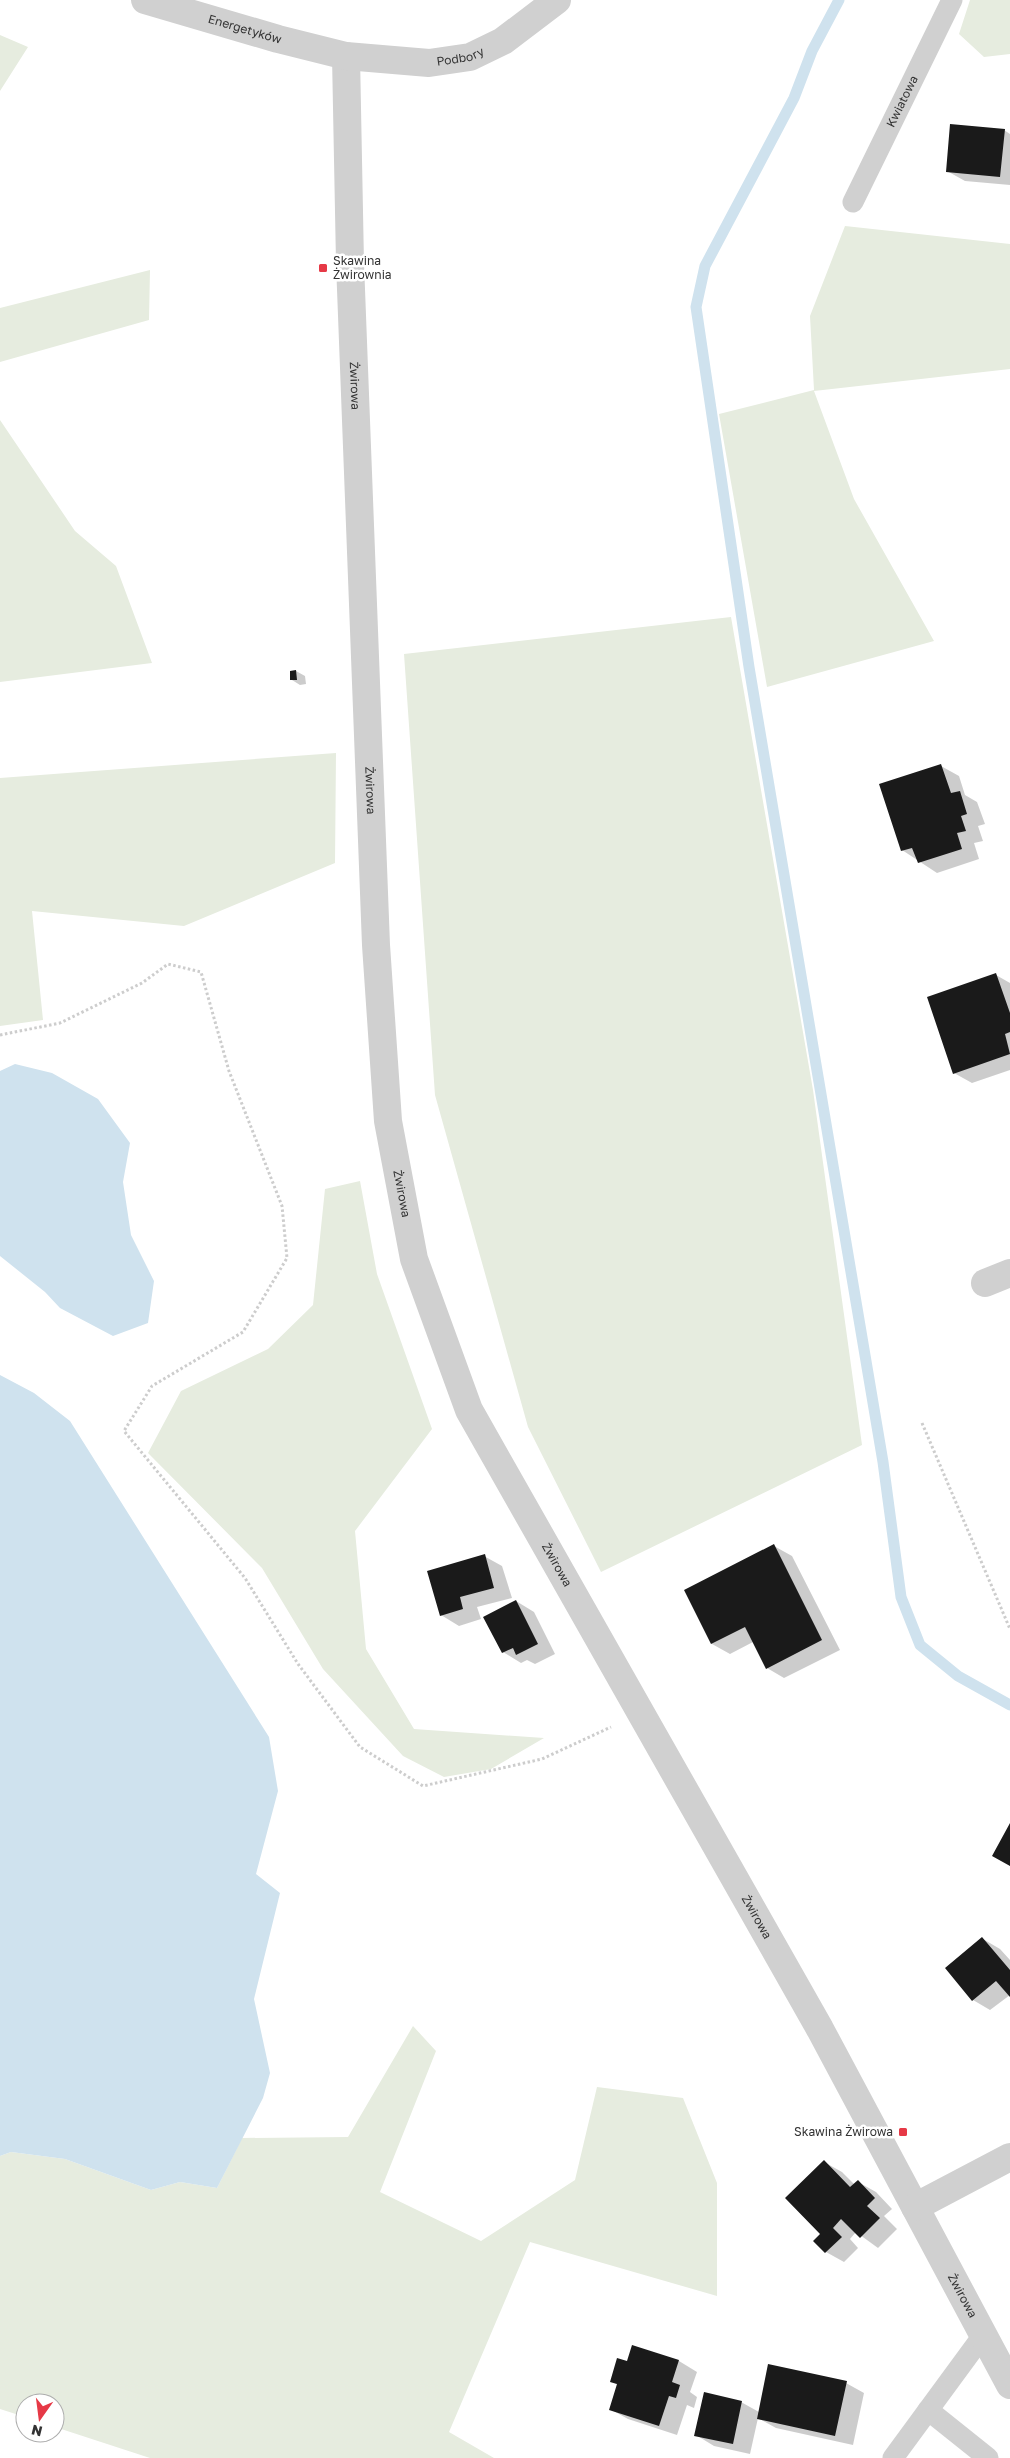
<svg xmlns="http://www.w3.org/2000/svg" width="1010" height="2458" viewBox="0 0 1010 2458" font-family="'Golos Text',sans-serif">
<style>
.green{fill:#e6ecdf}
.water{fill:#cfe2ee}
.shadow{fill:#0003}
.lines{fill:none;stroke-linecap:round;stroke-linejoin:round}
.stream{stroke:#cfe2ee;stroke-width:11}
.building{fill:#1a1a1a}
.path{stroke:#cdcdcd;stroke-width:3;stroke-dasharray:2.5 2.5;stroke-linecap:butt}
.service{stroke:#d0d0d0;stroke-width:21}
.minor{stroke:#d0d0d0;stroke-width:28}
.tertiary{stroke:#d0d0d0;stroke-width:28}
.poi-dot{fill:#e63946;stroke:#fff;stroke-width:2}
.labels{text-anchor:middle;stroke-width:5;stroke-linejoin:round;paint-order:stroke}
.street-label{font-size:12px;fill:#333;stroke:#fff}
.poi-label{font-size:12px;fill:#333;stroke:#fff;text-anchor:start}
</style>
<rect width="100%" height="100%" fill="#fff"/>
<path class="green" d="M 970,0 L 1010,0 L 1010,54 L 984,57 L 959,34 Z
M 0,35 L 28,47 L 0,91 Z
M 845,226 L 1010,244 L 1010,369 L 814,391 L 854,499 L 934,641 L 767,687 L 719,414 L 814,390 L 810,316 Z
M 150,270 L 149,320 L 0,362 L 0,308 Z
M 0,420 L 75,531 L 116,566 L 152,663 L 0,682 Z
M 731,617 L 813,1090 L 862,1445 L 601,1572 L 528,1427 L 435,1095 L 404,654 Z
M 336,753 L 335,863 L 184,926 L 32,911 L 43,1020 L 0,1026 L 0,778 Z
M 360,1181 L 377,1274 L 432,1429 L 355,1531 L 366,1649 L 414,1729 L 544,1738 L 491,1769 L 444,1777 L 403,1756 L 323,1669 L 262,1568 L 148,1453 L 181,1391 L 268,1349 L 313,1305 L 325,1189 Z
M 413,2026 L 436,2051 L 380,2192 L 481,2241 L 575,2180 L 597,2087 L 683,2098 L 717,2183 L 717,2296 L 530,2242 L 449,2432 L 494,2458 L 150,2458 L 55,2427 L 55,2403 L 25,2403 L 25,2417 L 0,2409 L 0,2156 L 11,2152 L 65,2159 L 151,2190 L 180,2182 L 217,2188 L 242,2138 L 348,2137 Z"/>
<path class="water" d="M 15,1064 L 52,1073 L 98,1099 L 130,1143 L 123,1182 L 131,1235 L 154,1281 L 148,1323 L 113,1336 L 60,1308 L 45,1292 L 0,1256 L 0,1071 Z
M 0,1375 L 34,1393 L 70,1421 L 269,1737 L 278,1791 L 256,1874 L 280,1893 L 254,1999 L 270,2073 L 263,2098 L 217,2188 L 180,2182 L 151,2190 L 65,2159 L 11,2152 L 0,2156 Z"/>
<path class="shadow" d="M 1004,130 L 1010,134 L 1010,185 L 965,181 L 947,171 Z
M 296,671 L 305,676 L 306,684 L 300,685 L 292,680 Z
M 941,766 L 959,776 L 965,795 L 977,802 L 985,824 L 978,826 L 983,841 L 974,843 L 979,859 L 937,873 L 902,850 Z
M 996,975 L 1010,983 L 1010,1070 L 972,1083 L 954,1073 Z
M 774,1546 L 792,1556 L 840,1650 L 784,1678 L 767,1668 L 753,1642 L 730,1654 L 712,1644 L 686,1590 Z
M 484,1556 L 502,1566 L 512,1598 L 477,1607 L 481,1619 L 459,1626 L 441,1615 Z
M 516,1601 L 534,1612 L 555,1654 L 535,1664 L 527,1660 L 521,1663 L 503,1652 Z
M 983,1939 L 1000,1949 L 1010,1960 L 1010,1995 L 990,2010 L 973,2000 Z
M 824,2162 L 842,2172 L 855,2185 L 858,2182 L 876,2192 L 892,2209 L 884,2216 L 897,2229 L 878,2248 L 856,2232 L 850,2239 L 858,2248 L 844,2262 L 826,2252 L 822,2234 Z
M 633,2346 L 679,2361 L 697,2372 L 690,2392 L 697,2397 L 694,2408 L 687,2405 L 677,2435 L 628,2419 L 610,2409 L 618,2385 L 611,2381 L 627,2363 Z
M 846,2383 L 864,2393 L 853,2445 L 776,2428 L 758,2418 L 750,2454 L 714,2446 L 696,2435 L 741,2402 L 759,2412 Z"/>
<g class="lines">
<path class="stream" d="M 839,0 L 812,51 L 794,98 L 705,266 L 696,307 L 749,667 L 883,1462 L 901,1597 L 920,1645 L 958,1676 L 1010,1705"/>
</g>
<path class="building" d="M 950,124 L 1005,129 L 1000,177 L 946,172 Z
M 296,670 L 297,680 L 290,680 L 290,671 Z
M 941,764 L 951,793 L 960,791 L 967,814 L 961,816 L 966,831 L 957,833 L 962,849 L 918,863 L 912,848 L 901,851 L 879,784 Z
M 996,973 L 1010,1013 L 1010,1032 L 1005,1034 L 1010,1054 L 953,1074 L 927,997 Z
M 774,1544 L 822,1640 L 766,1669 L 745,1627 L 711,1644 L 684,1590 Z
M 485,1554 L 494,1588 L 460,1597 L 463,1609 L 440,1616 L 427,1571 Z
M 516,1600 L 538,1644 L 516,1655 L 513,1648 L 502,1653 L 483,1617 Z
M 1010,1823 L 1010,1866 L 992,1856 Z
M 982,1937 L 1010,1970 L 1010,1997 L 996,1981 L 972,2001 L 945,1968 Z
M 824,2160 L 850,2187 L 858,2180 L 875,2198 L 867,2206 L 880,2218 L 860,2238 L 841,2219 L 833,2228 L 842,2237 L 825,2253 L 813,2241 L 820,2234 L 785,2198 Z
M 632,2345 L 679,2360 L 672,2382 L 680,2385 L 676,2398 L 669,2396 L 659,2426 L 609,2410 L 617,2384 L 610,2382 L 617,2358 L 627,2361 Z
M 768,2364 L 847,2381 L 835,2436 L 757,2419 Z
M 704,2392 L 742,2401 L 733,2444 L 694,2436 Z"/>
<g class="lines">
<path class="path" d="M 0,1035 L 60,1023 L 142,983 L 168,964 L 201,972 L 229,1071 L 282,1206 L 287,1258 L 243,1332 L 152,1386 L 124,1431 L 245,1578 L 298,1664 L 360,1747 L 423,1786 L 542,1759 L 611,1727
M 922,1423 L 1010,1629"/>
<g class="service">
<path id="s1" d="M 853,202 L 952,0"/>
<path d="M 928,2410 L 988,2458"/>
<path d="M 893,2458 L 984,2334"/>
</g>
<g class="minor">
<path id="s2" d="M 346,56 L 350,263 L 376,945 L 388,1121 L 414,1259 L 469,1410 L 820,2029 L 1010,2385"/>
<path d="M 985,1283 L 1010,1273"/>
<path d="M 915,2207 L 1010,2157"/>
</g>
<path class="tertiary" id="s3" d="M 145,0 L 278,39 L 346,56 L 429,63 L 470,57 L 503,41 L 557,0"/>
</g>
<g class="poi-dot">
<rect x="318" y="263" width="10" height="10" rx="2.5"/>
<rect x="898" y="2127" width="10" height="10" rx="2.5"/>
</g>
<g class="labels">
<g class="street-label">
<text dy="4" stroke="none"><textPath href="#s3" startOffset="104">Energetyków</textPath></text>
<text dy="4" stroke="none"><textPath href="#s3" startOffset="324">Podbory</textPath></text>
<text dy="4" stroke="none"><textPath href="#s1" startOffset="112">Kwiatowa</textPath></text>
<text dy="4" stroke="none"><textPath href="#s2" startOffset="330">Żwirowa</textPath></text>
<text dy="4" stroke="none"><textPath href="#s2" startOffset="735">Żwirowa</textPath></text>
<text dy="4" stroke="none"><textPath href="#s2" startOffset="1140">Żwirowa</textPath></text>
<text dy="4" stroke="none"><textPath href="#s2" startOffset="1545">Żwirowa</textPath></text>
<text dy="4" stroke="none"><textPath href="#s2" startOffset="1950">Żwirowa</textPath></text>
<text dy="4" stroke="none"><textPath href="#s2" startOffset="2381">Żwirowa</textPath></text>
</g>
<g class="poi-label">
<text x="333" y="265">Skawina<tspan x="333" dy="14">Żwirownia</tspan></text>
<text x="893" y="2136" text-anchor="end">Skawina Żwirowa</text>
</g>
</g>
<g transform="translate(40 2418) rotate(194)"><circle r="24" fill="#ffffff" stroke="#adadad"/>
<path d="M0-4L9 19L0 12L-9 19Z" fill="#e63946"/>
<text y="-8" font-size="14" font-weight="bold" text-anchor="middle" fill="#333333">N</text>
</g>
</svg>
